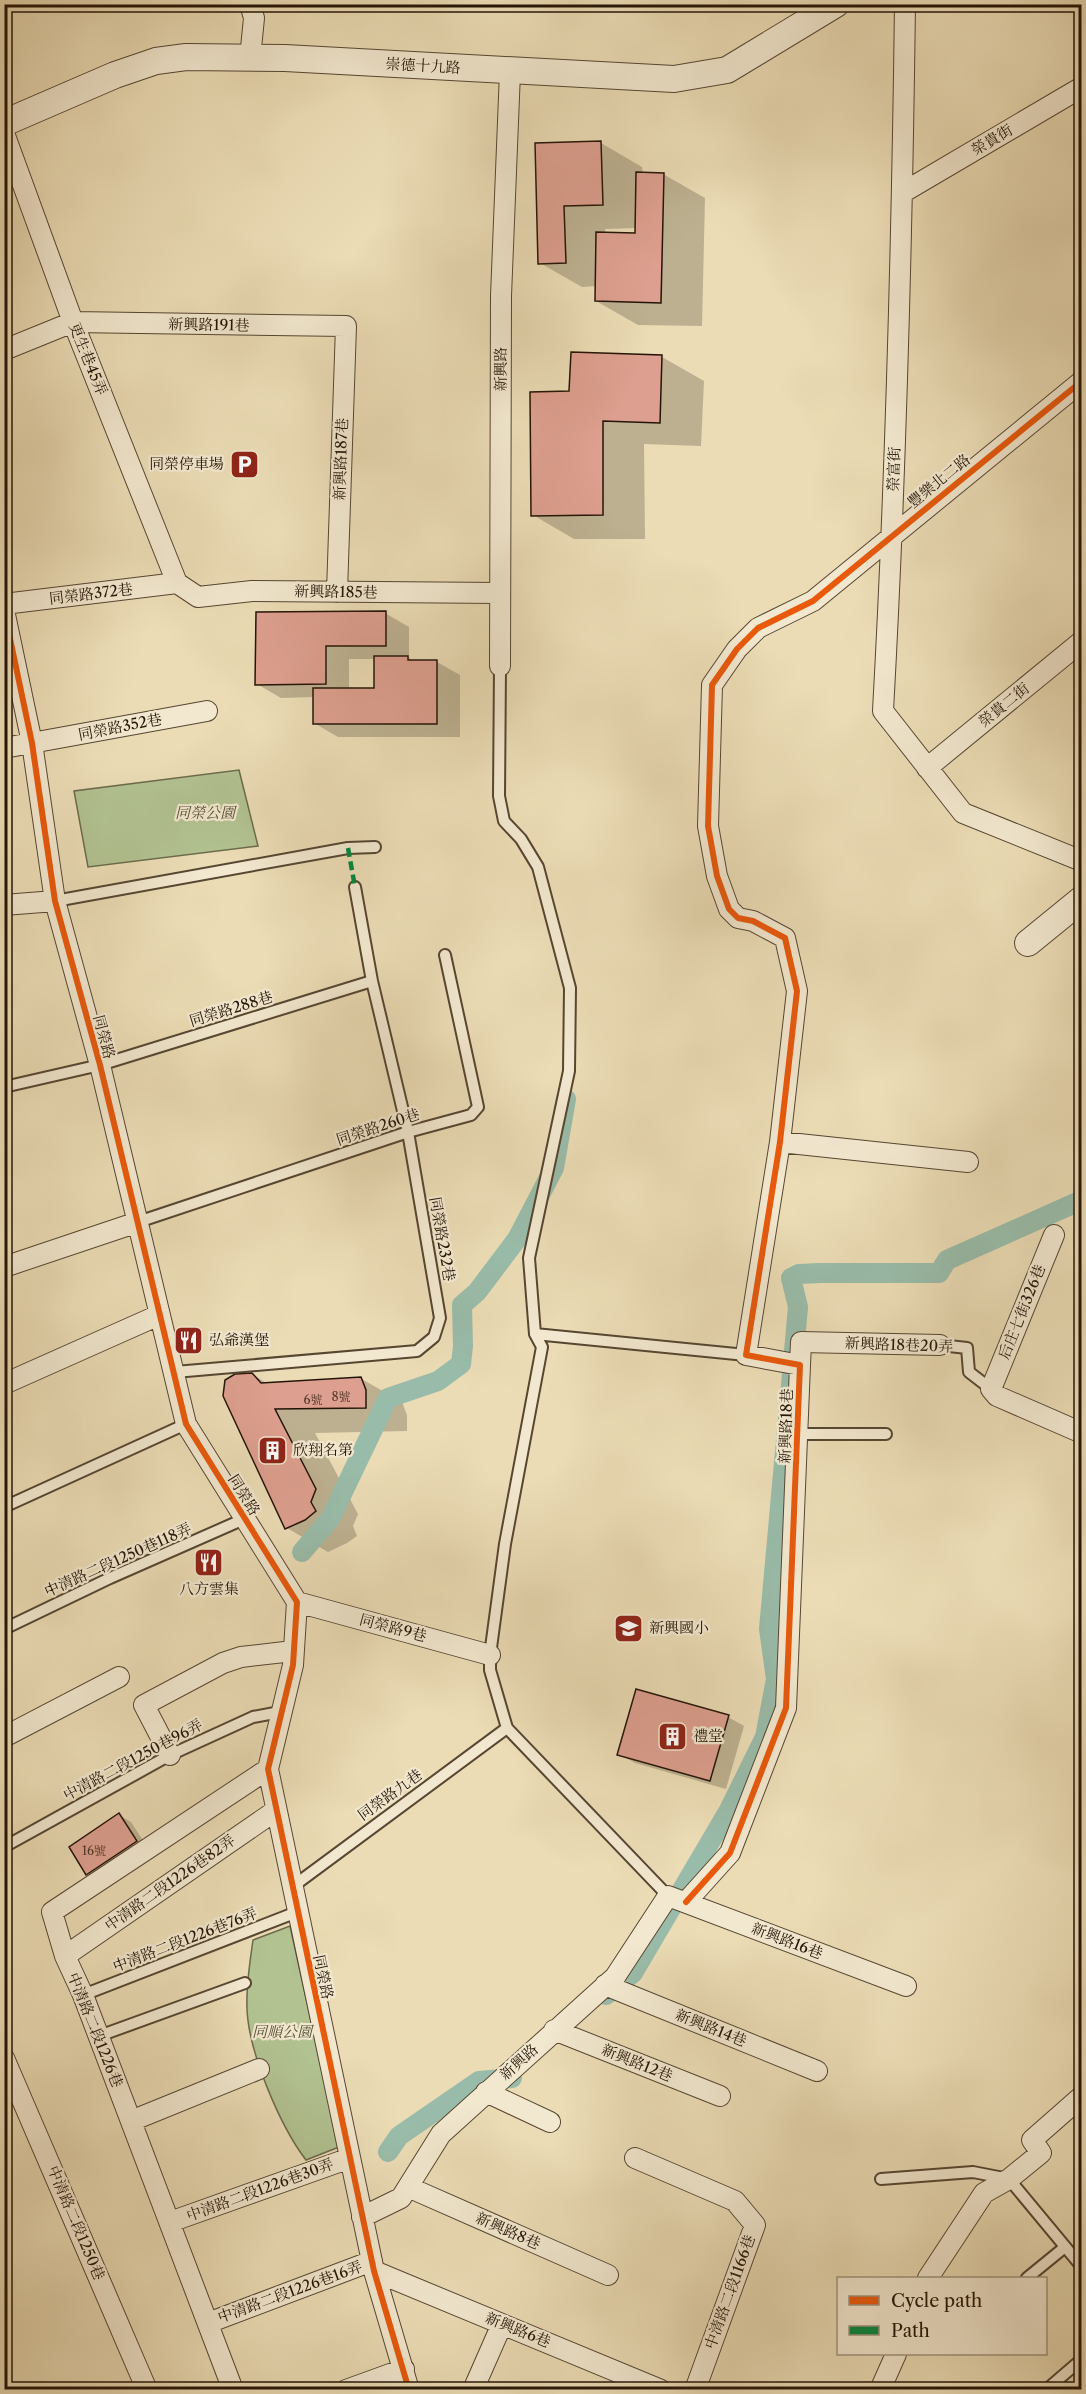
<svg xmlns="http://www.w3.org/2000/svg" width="1086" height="2394" viewBox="0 0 1086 2394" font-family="'Libre Caslon Text','Noto Serif TC',serif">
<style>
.green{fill:#b2c291;stroke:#6b6b4c;stroke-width:1.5}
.shadow{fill:#0003;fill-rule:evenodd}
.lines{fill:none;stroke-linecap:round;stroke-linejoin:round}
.canal{stroke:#99bcaa;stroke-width:20}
.building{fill:#dd9f8f;stroke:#241407;stroke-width:1.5}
.service-casing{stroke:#564632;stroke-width:14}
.minor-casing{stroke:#564632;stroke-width:22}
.tertiary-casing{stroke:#564632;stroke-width:28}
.service{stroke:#f2e8cf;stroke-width:10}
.minor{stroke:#f2e8cf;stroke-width:20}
.tertiary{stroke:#f2e8cf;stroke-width:26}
.quiet{stroke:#00873e;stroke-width:4.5;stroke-dasharray:9 4.5;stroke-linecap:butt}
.cycleway-casing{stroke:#f2e8cf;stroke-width:10}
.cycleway{stroke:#e8590c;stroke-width:6}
.labels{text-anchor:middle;stroke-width:4.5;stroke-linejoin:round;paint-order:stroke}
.number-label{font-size:12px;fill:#523729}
.street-label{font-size:15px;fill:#241407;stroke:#f2e8cf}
.poi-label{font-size:15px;fill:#241407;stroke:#f2e8cf;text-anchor:start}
.park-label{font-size:15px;font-style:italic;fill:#565137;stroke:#f2e8cf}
</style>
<rect width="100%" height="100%" fill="#ebdcb5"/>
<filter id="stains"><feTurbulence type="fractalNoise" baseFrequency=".00333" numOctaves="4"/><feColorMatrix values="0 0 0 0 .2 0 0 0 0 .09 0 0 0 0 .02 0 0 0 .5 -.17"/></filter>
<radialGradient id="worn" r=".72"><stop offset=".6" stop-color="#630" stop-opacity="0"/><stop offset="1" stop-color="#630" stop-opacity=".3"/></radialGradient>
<path class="green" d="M 239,770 L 258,846 L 88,867 L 74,791 Z
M 290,1926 L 339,2147 L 306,2160 C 280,2126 248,2051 247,2008 C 246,1985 250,1962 253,1940 Z"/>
<path class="shadow" d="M 601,143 L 642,167 L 643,174 L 663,174 L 705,198 L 702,326 L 638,325 L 596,301 L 597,286 L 582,287 L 540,263 L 537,145 ZM 637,228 L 637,234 L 606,233 L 605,229 Z
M 572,353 L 662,357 L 704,381 L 701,446 L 644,444 L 645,539 L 574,539 L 533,515 L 570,393 Z
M 385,613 L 409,627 L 409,658 L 415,662 L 437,662 L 460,675 L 460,737 L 338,737 L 314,723 L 315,697 L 281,698 L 257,684 ZM 349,659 L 375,659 L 375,689 L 349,689 Z
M 252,1374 L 268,1384 L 360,1378 L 402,1402 L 407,1415 L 407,1431 L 315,1433 L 358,1514 L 353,1526 L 357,1536 L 347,1543 L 328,1552 L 287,1528 Z
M 728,1717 L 744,1726 L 726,1789 L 635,1763 L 619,1754 Z
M 119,1815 L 131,1822 L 148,1848 L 99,1881 L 87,1874 Z"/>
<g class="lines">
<path class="canal" d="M 302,1552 L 330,1519 L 388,1398 L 438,1381 L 461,1364 L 463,1346 L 462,1305 L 477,1292 L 517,1239 L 554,1168 L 566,1099
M 606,1995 L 633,1973 L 729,1810 L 765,1737 L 776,1679 L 769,1629 L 798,1307 L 791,1278 L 799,1274 L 820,1273 L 939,1273 L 947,1260 L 1082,1200
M 388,2152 L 399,2136 L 479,2081 L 512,2078"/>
</g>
<path class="building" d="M 601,141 L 603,205 L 564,206 L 566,263 L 538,264 L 535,143 Z
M 636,172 L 664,173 L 661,303 L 595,301 L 596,232 L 635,233 Z
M 571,352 L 662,355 L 660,423 L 603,421 L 603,515 L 531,516 L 530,392 L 569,391 Z
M 386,611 L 386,646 L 326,646 L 326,684 L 255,685 L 256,612 Z
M 374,656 L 408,656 L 408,660 L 437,660 L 437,724 L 313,724 L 313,688 L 374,688 Z
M 252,1373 L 261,1383 L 361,1377 L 366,1390 L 366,1408 L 275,1409 L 316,1489 L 311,1502 L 316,1511 L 305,1520 L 285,1529 L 223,1396 L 225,1380 L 235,1374 Z
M 636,1689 L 729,1715 L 710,1781 L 617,1755 Z
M 119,1813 L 137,1841 L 86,1875 L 69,1847 Z"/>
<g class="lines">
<defs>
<path id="service" d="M 500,666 L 499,796 L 504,821 L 521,839 L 538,867 L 570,988 L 569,1071 L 529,1258 L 535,1334 L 542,1347 L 505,1544 L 490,1655 L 490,1670 L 507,1728 L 668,1896
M 55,901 L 348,848 L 375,847
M 4,1087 L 100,1065 L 372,981
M 138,1222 L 408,1132 L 471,1115 L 478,1107 L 445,955
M 535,1334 L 746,1355
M 940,1345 L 967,1348 L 969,1372 L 991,1389
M 175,1372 L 417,1351 L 434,1337 L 440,1318 L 408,1132 L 372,981 L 355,887
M 798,1434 L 886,1434
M 4,1507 L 186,1424
M 4,1629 L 110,1578 L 244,1519
M 4,1847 L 170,1755 L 253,1717 L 280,1712
M 292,1887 L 507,1728
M 83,1995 L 297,1912
M 99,2036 L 245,1983
M 881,2179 L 973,2172 L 1009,2179 L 1082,2267
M 1027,2278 L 1065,2247
M 1046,2390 L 1082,2359"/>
<path id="minor" d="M 905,4 C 902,240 896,476 883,711 L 963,813 L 1082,861
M 250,58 L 254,18 L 250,4
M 4,133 L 73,322 L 177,583
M 902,193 L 1082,87
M 4,350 L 73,322 L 346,326 L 337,592
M 177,583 L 198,597 L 252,591 L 500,593
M 4,604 L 177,583
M 4,610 L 32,743 L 55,901 L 100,1065 L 186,1424 L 297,1602 L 293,1665 L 268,1769 L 374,2271 L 409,2390
M 500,666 L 501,296 L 510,72
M 4,748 L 207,711
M 927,768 L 1082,641
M 4,905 L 55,901
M 780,1142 L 968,1162
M 1054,1235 L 991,1389 L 997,1396 L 1082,1433
M 4,1267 L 138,1222
M 800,1365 L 801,1342 L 940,1345
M 4,1384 L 159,1315
M 297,1602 L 490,1655
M 4,1737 L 119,1677
M 170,1755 L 144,1705 L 223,1663 L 241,1657 L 293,1651
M 686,1902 L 730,1853 L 786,1708 L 800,1365 L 746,1355 L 780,1142 L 797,991 L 785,938 L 753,921 L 738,918 L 729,909 L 717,876 L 708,826 L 712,685 L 737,649 L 758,628 L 813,601 L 1082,381
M 65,1956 L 275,1811
M 605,1985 L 817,2071
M 554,2030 L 720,2096
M 4,2058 L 147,2390
M 486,2092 L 550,2122
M 131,2121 L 259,2069
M 635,2158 L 735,2201 L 755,2225 L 695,2390
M 408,2187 L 608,2275
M 362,2217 L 401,2198 L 441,2134 L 615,1977 L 668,1896 L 906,1986
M 170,2222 L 350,2158
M 374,2271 L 661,2390
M 928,2278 L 984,2193 L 1009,2179 L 1041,2153 L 1032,2140 L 1082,2096
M 208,2323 L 372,2261
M 233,2390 L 83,1995 L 65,1956 L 52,1912 L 268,1769
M 346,2390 L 404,2369
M 473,2390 L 502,2324
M 880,2390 L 896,2354"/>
<path id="tertiary" d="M 4,123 L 115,75 L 156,61 L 186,57 L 285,58 L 674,79 L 727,70 L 836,4
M 1028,943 L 1082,899"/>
</defs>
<use href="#service" class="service-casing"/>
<use href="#minor" class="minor-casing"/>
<use href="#tertiary" class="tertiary-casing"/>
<use href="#service" class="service"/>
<use href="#minor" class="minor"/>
<use href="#tertiary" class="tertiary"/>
<path class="quiet" d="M 348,848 L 355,887"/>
<defs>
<path id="cycleway" d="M 4,610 L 32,743 L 55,901 L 100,1065 L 186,1424 L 297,1602 L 293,1665 L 268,1769 L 374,2271 L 409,2390
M 686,1902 L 730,1853 L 786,1708 L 800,1365 L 746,1355 L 780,1142 L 797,991 L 785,938 L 753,921 L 738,918 L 729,909 L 717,876 L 708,826 L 712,685 L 737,649 L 758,628 L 813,601 L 1082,381"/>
</defs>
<use href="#cycleway" class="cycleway-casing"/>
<use href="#cycleway" class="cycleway"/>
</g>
<defs>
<symbol id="parking-square" viewBox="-11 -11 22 22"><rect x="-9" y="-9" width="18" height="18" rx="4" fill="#8f2418" stroke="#f2e8cf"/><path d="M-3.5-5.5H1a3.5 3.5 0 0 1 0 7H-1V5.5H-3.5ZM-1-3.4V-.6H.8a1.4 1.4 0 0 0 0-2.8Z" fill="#fff"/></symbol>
<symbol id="restaurant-square" viewBox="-11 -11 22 22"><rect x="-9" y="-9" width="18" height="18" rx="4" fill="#8f2418" stroke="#f2e8cf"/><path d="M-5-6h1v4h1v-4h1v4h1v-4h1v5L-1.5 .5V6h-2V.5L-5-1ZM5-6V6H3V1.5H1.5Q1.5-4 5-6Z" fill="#fff"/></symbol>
<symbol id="building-square" viewBox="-11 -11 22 22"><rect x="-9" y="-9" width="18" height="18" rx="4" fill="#8f2418" stroke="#f2e8cf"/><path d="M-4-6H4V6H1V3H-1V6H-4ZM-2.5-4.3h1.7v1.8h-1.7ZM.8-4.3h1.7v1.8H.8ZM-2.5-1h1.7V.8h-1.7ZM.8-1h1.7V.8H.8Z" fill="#fff"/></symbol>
<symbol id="school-square" viewBox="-11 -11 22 22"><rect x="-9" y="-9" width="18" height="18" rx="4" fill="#8f2418" stroke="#f2e8cf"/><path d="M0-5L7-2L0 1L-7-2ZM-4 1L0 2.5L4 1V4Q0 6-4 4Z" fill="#fff"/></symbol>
</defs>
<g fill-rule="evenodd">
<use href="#parking-square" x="228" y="448" width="33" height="33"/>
<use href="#restaurant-square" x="172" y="1324" width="33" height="33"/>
<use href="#building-square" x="256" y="1434" width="33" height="33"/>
<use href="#restaurant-square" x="192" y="1546" width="33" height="33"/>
<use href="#school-square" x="612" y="1612" width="33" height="33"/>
<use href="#building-square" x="656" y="1720" width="33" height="33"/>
</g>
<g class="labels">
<g class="number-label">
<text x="341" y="1401">8號</text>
<text x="313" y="1404">6號</text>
<text x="94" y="1855">16號</text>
</g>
<g class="street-label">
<text transform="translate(423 66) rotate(3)" y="5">崇德十九路</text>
<text transform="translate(992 140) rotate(-31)" y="5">榮貴街</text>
<text transform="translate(209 325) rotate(1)" y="5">新興路191巷</text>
<text transform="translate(88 359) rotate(68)" y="5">更生巷45弄</text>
<text transform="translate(501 369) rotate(-90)" y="5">新興路</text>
<text transform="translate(341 459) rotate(-88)" y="5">新興路187巷</text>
<text transform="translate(894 469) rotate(-88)" y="5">榮富街</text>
<text transform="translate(939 481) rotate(-39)" y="5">豐樂北二路</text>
<text transform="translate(336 592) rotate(1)" y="5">新興路185巷</text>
<text transform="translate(91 594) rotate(-7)" y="5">同榮路372巷</text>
<text transform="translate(1004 705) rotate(-39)" y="5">榮貴二街</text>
<text transform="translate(120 727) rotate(-11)" y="5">同榮路352巷</text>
<text transform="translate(231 1009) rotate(-17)" y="5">同榮路288巷</text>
<text transform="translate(104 1037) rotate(75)" y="5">同榮路</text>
<text transform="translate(378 1127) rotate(-18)" y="5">同榮路260巷</text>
<text transform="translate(442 1239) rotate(80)" y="5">同榮路232巷</text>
<text transform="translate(1022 1312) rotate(-68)" y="5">后庄七街326巷</text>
<text transform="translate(899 1345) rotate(2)" y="5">新興路18巷20弄</text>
<text transform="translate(786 1426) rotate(-88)" y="5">新興路18巷</text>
<text transform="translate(244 1495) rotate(58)" y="5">同榮路</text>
<text transform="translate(118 1560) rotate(-24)" y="5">中清路二段1250巷118弄</text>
<text transform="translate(393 1628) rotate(15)" y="5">同榮路9巷</text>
<text transform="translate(133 1760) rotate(-28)" y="5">中清路二段1250巷96弄</text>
<text transform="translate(390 1795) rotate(-36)" y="5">同榮路九巷</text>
<text transform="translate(170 1883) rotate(-35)" y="5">中清路二段1226巷82弄</text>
<text transform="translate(185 1940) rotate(-21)" y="5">中清路二段1226巷76弄</text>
<text transform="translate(787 1941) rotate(21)" y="5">新興路16巷</text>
<text transform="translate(323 1977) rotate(78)" y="5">同榮路</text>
<text transform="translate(711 2028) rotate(22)" y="5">新興路14巷</text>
<text transform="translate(95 2030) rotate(68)" y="5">中清路二段1226巷</text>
<text transform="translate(519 2062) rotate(-42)" y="5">新興路</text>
<text transform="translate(637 2063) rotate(22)" y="5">新興路12巷</text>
<text transform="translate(260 2190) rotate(-20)" y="5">中清路二段1226巷30弄</text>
<text transform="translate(76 2223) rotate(67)" y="5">中清路二段1250巷</text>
<text transform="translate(508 2231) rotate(24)" y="5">新興路8巷</text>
<text transform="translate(290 2292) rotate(-20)" y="5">中清路二段1226巷16弄</text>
<text transform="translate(730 2292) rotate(-70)" y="5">中清路二段1166巷</text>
<text transform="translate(518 2330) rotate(22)" y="5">新興路6巷</text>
</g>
<g class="poi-label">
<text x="224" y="469" text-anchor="end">同榮停車場</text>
<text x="209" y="1345">弘爺漢堡</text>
<text x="293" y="1455">欣翔名第</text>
<text x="209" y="1594" text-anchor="middle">八方雲集</text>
<text x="649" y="1633">新興國小</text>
<text x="693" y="1741">禮堂</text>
</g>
<g class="park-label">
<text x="205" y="818">同榮公園</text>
<text x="282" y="2037">同順公園</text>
</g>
</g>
<rect width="1086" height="2394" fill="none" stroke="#ebdcb5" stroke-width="24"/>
<rect x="6" y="6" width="1074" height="2382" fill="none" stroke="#241407" stroke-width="3"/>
<rect x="12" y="12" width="1062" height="2370" fill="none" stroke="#241407" stroke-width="1.5"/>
<rect x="837" y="2277" width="210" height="78" fill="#f2e8cf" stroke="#a0937f" stroke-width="1.5"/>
<rect x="849" y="2296" width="30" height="9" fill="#e8590c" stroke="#a0937f" stroke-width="1.5"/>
<text x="891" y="2307" font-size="18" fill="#241407">Cycle path</text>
<rect x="849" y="2326" width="30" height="9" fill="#00873e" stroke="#a0937f" stroke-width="1.5"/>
<text x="891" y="2337" font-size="18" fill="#241407">Path</text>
<rect width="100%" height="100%" filter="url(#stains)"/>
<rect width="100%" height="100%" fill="url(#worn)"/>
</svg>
